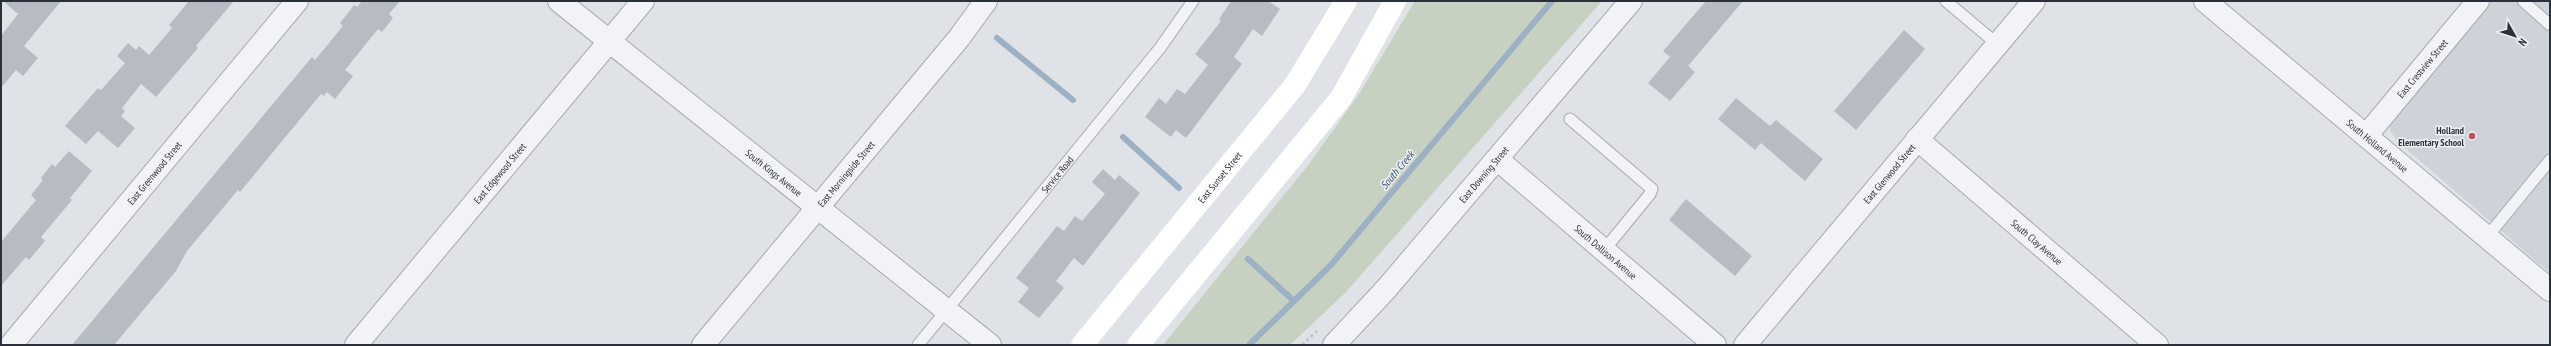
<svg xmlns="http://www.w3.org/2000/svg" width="2551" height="346" viewBox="0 0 2551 346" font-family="'PT Sans Narrow',sans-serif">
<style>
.built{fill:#ced2d9}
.green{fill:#c6d1c1}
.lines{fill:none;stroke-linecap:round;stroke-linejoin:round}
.stream{stroke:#9db1c5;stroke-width:6}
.building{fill:#b7bcc4}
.service-casing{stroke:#a5aab1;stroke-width:13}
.minor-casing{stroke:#a5aab1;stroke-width:24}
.path{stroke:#bec1c6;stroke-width:2.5;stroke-dasharray:3 3;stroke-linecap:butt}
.service{stroke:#f2f3f6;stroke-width:11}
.minor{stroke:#f2f3f6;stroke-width:22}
.secondary{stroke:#fff;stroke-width:22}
.poi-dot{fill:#c34e62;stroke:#eff2f5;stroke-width:1.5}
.labels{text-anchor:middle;stroke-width:3;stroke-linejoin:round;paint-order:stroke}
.street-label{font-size:10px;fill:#2a313d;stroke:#eff2f5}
.poi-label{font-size:10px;font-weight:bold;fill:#2a313d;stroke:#eff2f5;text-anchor:end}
.water-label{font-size:11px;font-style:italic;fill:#37516e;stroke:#eff2f5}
</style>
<rect width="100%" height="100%" fill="#dfe3e7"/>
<path class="built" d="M 2491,1 L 2550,1 L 2550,273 L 2397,141 L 2390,130 L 2391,121 Z"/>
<path class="green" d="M 1415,1 L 1602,1 L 1346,292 L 1290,345 L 1163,345 L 1309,164 L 1359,94 Z"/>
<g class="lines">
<path class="stream" d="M 997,38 L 1073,100
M 1123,137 L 1179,188
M 1248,259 L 1294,301
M 1249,345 L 1331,265 L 1552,1"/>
</g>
<path class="building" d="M 3,1 L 61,1 L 24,46 L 38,58 L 23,76 L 16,70 L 1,88 L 1,36 L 18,14 Z
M 189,1 L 234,1 L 196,46 L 198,48 L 156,97 L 141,84 L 122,108 L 125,111 L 121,116 L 135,128 L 118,148 L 98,131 L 86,144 L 65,126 L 98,88 L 101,90 L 125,63 L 117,56 L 128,43 L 136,50 L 139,46 L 149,55 L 172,28 L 169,25 Z
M 362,1 L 400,1 L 389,14 L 393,18 L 382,32 L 378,29 L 345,70 L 353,76 L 335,99 L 327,92 L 324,96 L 321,94 L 240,192 L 238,190 L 187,251 L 176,271 L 114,345 L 72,345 L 312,57 L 315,60 L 343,26 L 340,23 L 354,5 L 357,7 Z
M 1231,1 L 1268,1 L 1280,9 L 1262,36 L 1253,29 L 1234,57 L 1242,64 L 1186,138 L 1176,130 L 1171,137 L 1145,117 L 1159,98 L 1166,104 L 1177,89 L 1185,94 L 1208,65 L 1195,54 L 1221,21 L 1219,19 Z
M 1706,1 L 1743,1 L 1688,66 L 1695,72 L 1670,101 L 1648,83 L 1670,57 L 1663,51 Z
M 1904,30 L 1925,49 L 1856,130 L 1834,111 Z
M 1736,98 L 1770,126 L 1776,120 L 1823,159 L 1805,181 L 1761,143 L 1755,150 L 1718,119 Z
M 69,151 L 92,171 L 70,198 L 72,200 L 41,237 L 45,241 L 29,260 L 26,257 L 1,286 L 1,242 L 36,200 L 31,195 L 43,180 L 41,178 L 52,164 L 55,167 Z
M 1103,169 L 1115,180 L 1119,175 L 1140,193 L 1083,266 L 1074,258 L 1056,281 L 1064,288 L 1039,318 L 1018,302 L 1029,288 L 1016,278 L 1057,226 L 1064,231 L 1075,216 L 1082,221 L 1105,194 L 1092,182 Z
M 1686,199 L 1752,256 L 1735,276 L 1669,220 Z"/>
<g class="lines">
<defs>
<g id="service">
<path d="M 1946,1 L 1997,44"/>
<path d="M 2523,1 L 2550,25"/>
<path d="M 1570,119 L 1652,189 L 1650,194 L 1604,250"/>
<path d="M 2487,237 L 2550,160"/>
<path id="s1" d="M 918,345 L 1160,48 L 1193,1"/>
</g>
<g id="minor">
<path id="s2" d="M 559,1 L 990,345"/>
<path id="s3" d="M 2205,1 L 2550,290"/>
<path id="s4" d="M 2366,136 L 2478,1"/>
<path id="s5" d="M 1917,139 L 2157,345"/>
<path id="s6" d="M 1497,159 L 1715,345"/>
<path id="s7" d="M 11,345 L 297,1"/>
<path id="s8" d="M 356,345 L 643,1"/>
<path id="s9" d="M 703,345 L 959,38 L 986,1"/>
<path id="s10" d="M 1334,345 L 1387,288 L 1631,1"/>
<path id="s11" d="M 1745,345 L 2034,1"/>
</g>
</defs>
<use href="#service" class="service-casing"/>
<use href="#minor" class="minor-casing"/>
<path class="path" d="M 1302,345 L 1317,331"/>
<use href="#service" class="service"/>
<use href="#minor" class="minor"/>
<g class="secondary">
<path id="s12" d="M 1082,345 L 1295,85 L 1346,1"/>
<path d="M 1138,345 L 1341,98 L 1395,1"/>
</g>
</g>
<circle class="poi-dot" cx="2472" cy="136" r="4"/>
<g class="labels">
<g class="street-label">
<text dy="4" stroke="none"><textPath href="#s4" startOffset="88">East Crestview Street</textPath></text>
<text dy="4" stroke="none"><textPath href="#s3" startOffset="225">South Holland Avenue</textPath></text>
<text dy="4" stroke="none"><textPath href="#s11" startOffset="224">East Glenwood Street</textPath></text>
<text dy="4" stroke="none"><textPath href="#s7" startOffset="224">East Greenwood Street</textPath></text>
<text dy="4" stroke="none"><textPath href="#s8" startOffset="224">East Edgewood Street</textPath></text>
<text dy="4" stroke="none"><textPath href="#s2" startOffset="275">South Kings Avenue</textPath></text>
<text dy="4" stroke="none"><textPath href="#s9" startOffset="223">East Morningside Street</textPath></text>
<text dy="4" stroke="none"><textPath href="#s1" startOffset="220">Service Road</textPath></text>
<text dy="4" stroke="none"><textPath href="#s10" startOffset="227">East Downing Street</textPath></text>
<text dy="4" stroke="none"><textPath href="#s12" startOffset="217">East Sunset Street</textPath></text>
<text dy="4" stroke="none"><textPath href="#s5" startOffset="158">South Clay Avenue</textPath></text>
<text dy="4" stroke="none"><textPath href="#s6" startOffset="143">South Dollison Avenue</textPath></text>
</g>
<g class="poi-label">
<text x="2464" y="134">Holland<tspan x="2464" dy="12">Elementary School</tspan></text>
</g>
<g class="water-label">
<text transform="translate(1397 170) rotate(-50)" y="4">South Creek</text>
</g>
</g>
<rect width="2551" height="346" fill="none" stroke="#2a313d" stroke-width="4"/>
<g transform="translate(2515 36) rotate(129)" stroke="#eff2f5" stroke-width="3" paint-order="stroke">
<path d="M0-3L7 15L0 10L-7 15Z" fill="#2a313d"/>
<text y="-6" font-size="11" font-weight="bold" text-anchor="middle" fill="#2a313d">N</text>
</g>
</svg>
